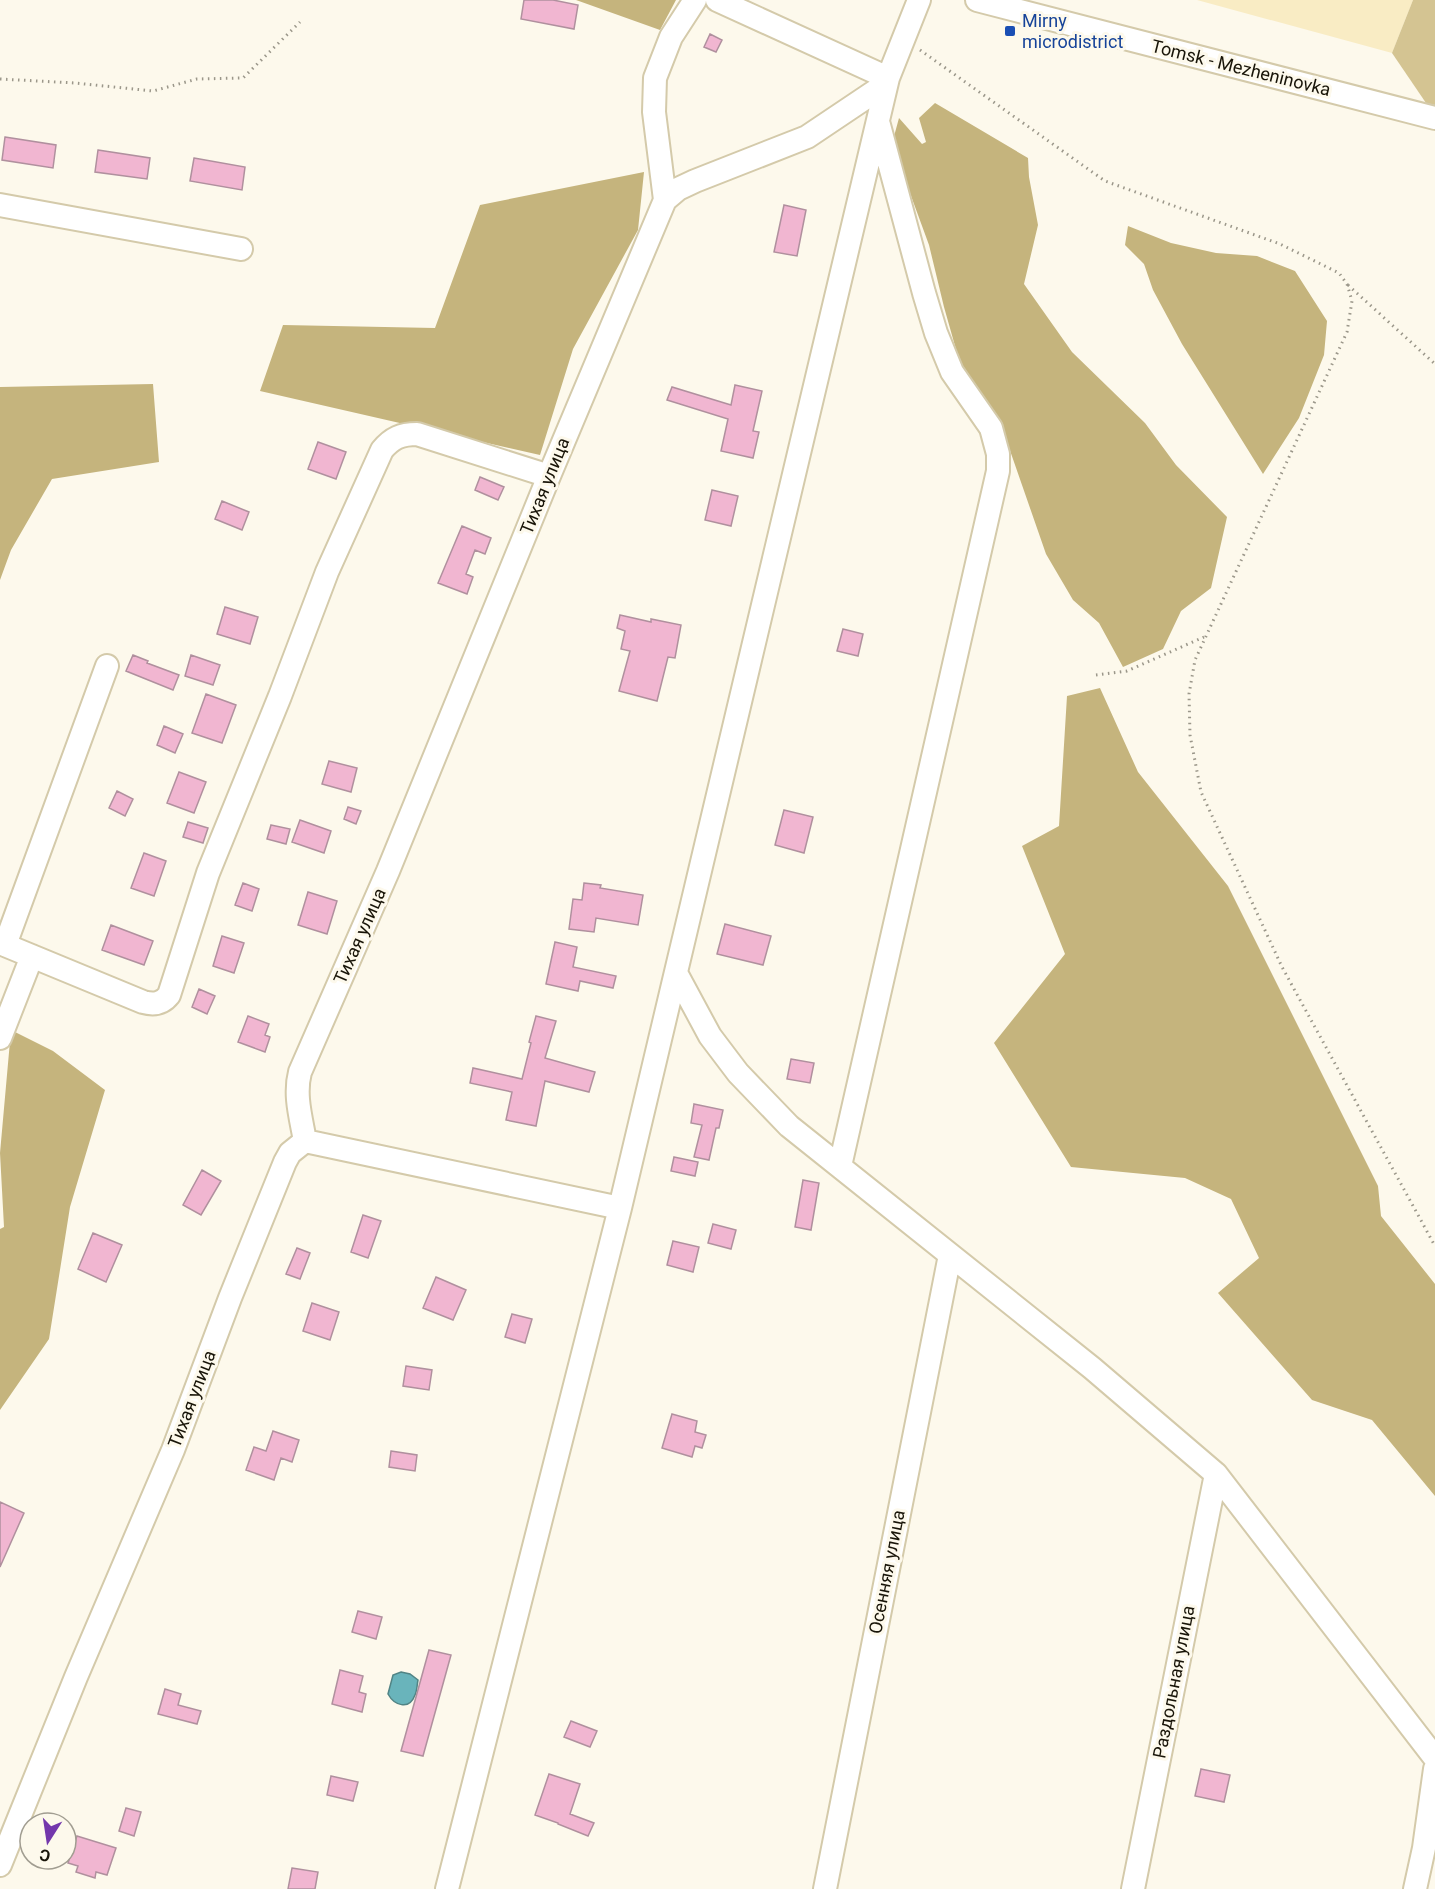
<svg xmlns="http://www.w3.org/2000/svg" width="1435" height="1889" viewBox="0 0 1435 1889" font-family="Roboto,sans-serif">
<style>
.built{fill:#f9ecc4}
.green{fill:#d4c492}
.forest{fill:#c5b47d}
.water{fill:#69b4bb;stroke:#518485;stroke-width:1.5}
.building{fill:#f1b6d1;stroke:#b0909e;stroke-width:1.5}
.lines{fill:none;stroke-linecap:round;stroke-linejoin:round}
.minor-casing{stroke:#d4caaa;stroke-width:26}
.path{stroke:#9b978a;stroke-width:3;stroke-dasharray:1.5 4.5;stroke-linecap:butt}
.minor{stroke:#fff;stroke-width:22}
.transit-dot{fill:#1a4fb4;stroke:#fdf9ec;stroke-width:2}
.labels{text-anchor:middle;stroke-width:6;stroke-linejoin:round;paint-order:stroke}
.transit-label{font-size:18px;fill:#164399;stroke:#fdf9ec;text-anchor:start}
.street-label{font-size:18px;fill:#181408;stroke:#fdf9ec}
</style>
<rect width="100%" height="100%" fill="#fdf9ec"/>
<path class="built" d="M 1197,0 L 1413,0 L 1392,53 Z"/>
<path class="green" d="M 1413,0 L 1435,0 L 1435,105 L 1426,103 L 1392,53 Z"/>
<path class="forest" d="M 576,0 L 676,0 L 660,30 Z
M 935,103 L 1028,158 L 1029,177 L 1038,225 L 1024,284 L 1072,352 L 1145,423 L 1176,465 L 1227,517 L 1211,588 L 1181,611 L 1163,649 L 1123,667 L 1099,623 L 1073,600 L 1046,554 L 1006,439 L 969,383 L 959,360 L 944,307 L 929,245 L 903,174 L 893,140 L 899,118 L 922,144 L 926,142 L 919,118 Z
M 644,172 L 638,230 L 573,349 L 540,455 L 260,391 L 283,325 L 435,328 L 480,205 Z
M 1128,226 L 1171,243 L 1216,253 L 1257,256 L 1295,271 L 1327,321 L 1324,355 L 1299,418 L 1263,474 L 1182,344 L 1153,290 L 1144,264 L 1125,245 Z
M 153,384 L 159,462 L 52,479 L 11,550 L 0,580 L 0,387 Z
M 1100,688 L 1138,772 L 1228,886 L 1378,1186 L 1381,1216 L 1435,1284 L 1435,1496 L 1372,1420 L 1312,1400 L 1218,1293 L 1259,1258 L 1231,1199 L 1185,1178 L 1071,1167 L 994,1043 L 1065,954 L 1022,846 L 1059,826 L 1067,696 Z
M 11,1030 L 53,1051 L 105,1090 L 70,1207 L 49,1339 L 0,1410 L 0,1229 L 4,1227 L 0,1153 Z"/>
<path class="water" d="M 401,1672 L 410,1674 L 418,1680 C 417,1685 417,1691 415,1695 C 409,1711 394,1705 388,1694 L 393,1675 Z"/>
<path class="building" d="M 524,0 L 553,0 L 578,5 L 574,29 L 521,19 Z
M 710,34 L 722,40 L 716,52 L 704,47 Z
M 5,137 L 56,145 L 53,168 L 2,160 Z
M 98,150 L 150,158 L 147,179 L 95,172 Z
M 194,158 L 245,167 L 242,190 L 190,181 Z
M 784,205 L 806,210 L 797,256 L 774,252 Z
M 735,385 L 762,391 L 753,431 L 759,432 L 753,458 L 721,451 L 728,419 L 667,400 L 672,387 L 731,405 Z
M 318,442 L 346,452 L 336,479 L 308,469 Z
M 480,477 L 504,487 L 498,500 L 475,490 Z
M 712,490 L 738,496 L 731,526 L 705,520 Z
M 222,501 L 249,512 L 242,530 L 215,519 Z
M 462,526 L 491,538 L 485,554 L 475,550 L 466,574 L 473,577 L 467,594 L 438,583 Z
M 225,607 L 258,617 L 250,644 L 217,634 Z
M 620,615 L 651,622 L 651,619 L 681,625 L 675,658 L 668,657 L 657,701 L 619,691 L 630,651 L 621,649 L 625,631 L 617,628 Z
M 843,629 L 863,634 L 858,656 L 837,651 Z
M 133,655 L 148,661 L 147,663 L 179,675 L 173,690 L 126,671 Z
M 191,655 L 220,665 L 213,685 L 185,676 Z
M 206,694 L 236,705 L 222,743 L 192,733 Z
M 164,726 L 183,734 L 175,753 L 157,745 Z
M 329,761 L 357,768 L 351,792 L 322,784 Z
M 179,772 L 206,782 L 194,813 L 167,803 Z
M 117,791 L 133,799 L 125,816 L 109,808 Z
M 348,807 L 361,811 L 356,824 L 344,819 Z
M 784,810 L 813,817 L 804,853 L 775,845 Z
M 300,820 L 331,831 L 324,853 L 292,842 Z
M 188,822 L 208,828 L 203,843 L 183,837 Z
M 271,825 L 290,829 L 286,844 L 267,839 Z
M 144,853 L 166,861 L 154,896 L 131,888 Z
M 243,883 L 259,889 L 252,911 L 235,905 Z
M 584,883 L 601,885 L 600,888 L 643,895 L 638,925 L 596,918 L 594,932 L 569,929 L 573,899 L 582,900 Z
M 308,892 L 337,901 L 327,934 L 298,925 Z
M 725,924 L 771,936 L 763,965 L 717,954 Z
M 111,925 L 153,941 L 144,965 L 102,950 Z
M 222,936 L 244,943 L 234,973 L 213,966 Z
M 555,942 L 577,947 L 573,967 L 616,976 L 613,988 L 580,981 L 578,991 L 546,984 Z
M 199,989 L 215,996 L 207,1014 L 192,1007 Z
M 248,1016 L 269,1024 L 265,1035 L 270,1037 L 265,1052 L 238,1042 Z
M 536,1016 L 556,1021 L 545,1058 L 595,1072 L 589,1092 L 545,1081 L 536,1126 L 506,1120 L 512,1092 L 470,1083 L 473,1068 L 522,1079 L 531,1043 L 529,1042 Z
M 791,1059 L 814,1063 L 810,1083 L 787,1079 Z
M 694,1104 L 723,1110 L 719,1128 L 716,1128 L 709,1160 L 694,1157 L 702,1125 L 691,1123 Z
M 674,1157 L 698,1162 L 695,1176 L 671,1171 Z
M 202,1170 L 221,1181 L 201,1215 L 183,1205 Z
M 803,1180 L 819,1183 L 811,1230 L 795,1227 Z
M 363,1215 L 381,1221 L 368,1258 L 351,1252 Z
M 713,1224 L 736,1230 L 731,1249 L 708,1243 Z
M 93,1233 L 122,1245 L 106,1282 L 78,1269 Z
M 673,1241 L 699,1247 L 693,1272 L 667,1265 Z
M 297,1248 L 310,1253 L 300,1279 L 286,1274 Z
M 436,1277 L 466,1290 L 453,1320 L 423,1308 Z
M 312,1303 L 339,1312 L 330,1340 L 303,1331 Z
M 512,1314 L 532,1319 L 525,1343 L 505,1337 Z
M 406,1366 L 432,1370 L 429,1390 L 403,1386 Z
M 672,1414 L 697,1421 L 695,1432 L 706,1435 L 702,1448 L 695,1446 L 692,1457 L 662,1448 Z
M 273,1431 L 299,1440 L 292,1462 L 281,1458 L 274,1480 L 246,1470 L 254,1447 L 266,1451 Z
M 391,1451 L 417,1455 L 415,1471 L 389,1467 Z
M 0,1502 L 24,1513 L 0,1567 Z
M 358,1611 L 382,1617 L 376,1639 L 352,1632 Z
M 429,1650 L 451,1655 L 423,1756 L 401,1751 Z
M 340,1670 L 363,1676 L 359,1692 L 366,1694 L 362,1712 L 332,1704 Z
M 165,1689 L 181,1694 L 178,1705 L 201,1711 L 197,1724 L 158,1714 Z
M 571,1721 L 597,1731 L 590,1747 L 564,1737 Z
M 1201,1769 L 1230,1775 L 1224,1802 L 1195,1796 Z
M 549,1774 L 580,1784 L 570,1814 L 594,1823 L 588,1836 L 558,1824 L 558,1823 L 535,1815 Z
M 331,1776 L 358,1782 L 353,1801 L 327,1795 Z
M 126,1808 L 141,1812 L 134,1836 L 119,1831 Z
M 77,1836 L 116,1848 L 107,1875 L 96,1872 L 95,1878 L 76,1872 L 78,1866 L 68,1863 Z
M 292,1868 L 318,1872 L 315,1889 L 288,1889 Z"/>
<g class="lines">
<defs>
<path id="minor" d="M 717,0 L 888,78
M 977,0 L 1435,118
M 665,200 L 678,189 L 695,181 L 807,137 L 886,84
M 0,205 L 241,249
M 0,943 L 143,1002 C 154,1005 162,1004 169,995 L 208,873 L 280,696 L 327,572 L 382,450 C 392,438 401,434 417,434 L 549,476
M 5,945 L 107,666
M 676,973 L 710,1036 L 738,1073 L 789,1126 L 1092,1368 L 1216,1474 L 1435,1758
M 0,1038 L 32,956
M 305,1141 L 620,1208
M 840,1166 L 998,471 L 998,454 L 991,428 L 952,372 L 936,333 L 924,293 L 879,125
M 0,1865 L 76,1677 L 173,1450 L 230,1298 L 285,1162 L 290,1153 L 305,1141 C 301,1118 294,1095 300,1072 L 388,871 L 549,476 L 665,200 L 654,112 L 655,78 L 671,37 L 695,0
M 447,1889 L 620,1208 L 888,78 L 919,0
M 825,1889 L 950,1255
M 1133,1889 L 1216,1474
M 1415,1889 L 1424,1848 L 1435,1769"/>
</defs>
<use href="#minor" class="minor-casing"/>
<path class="path" d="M 920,50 L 1105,181 L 1280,244 L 1339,273 L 1347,284 L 1352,301 L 1347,332 L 1195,660 L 1189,694 L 1190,735 L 1201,792 L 1282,967 L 1435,1246
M 0,79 L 75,83 L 153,91 L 197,79 L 243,78 L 300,22
M 1348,285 L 1435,364
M 1096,675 L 1127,671 L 1204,637"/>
<use href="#minor" class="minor"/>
</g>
<rect class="transit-dot" x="1004" y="25" width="12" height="12" rx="3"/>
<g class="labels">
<g class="transit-label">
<text x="1022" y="27">Mirny<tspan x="1022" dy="21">microdistrict</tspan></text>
</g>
<g class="street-label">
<text transform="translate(1241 68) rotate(14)" y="6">Tomsk - Mezheninovka</text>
<text transform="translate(545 486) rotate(-68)" y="6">Тихая улица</text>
<text transform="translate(360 936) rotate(-66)" y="6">Тихая улица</text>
<text transform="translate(192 1399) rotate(-69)" y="6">Тихая улица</text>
<text transform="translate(887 1572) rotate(-79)" y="6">Осенняя улица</text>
<text transform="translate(1174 1682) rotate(-79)" y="6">Раздольная улица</text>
</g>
</g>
<g transform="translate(48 1841) rotate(192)"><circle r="28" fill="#fdf9ec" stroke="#a19d91" stroke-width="1.5"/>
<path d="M0-4.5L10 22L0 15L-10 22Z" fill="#7337ac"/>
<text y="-9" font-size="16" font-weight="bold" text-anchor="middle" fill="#181408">С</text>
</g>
</svg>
